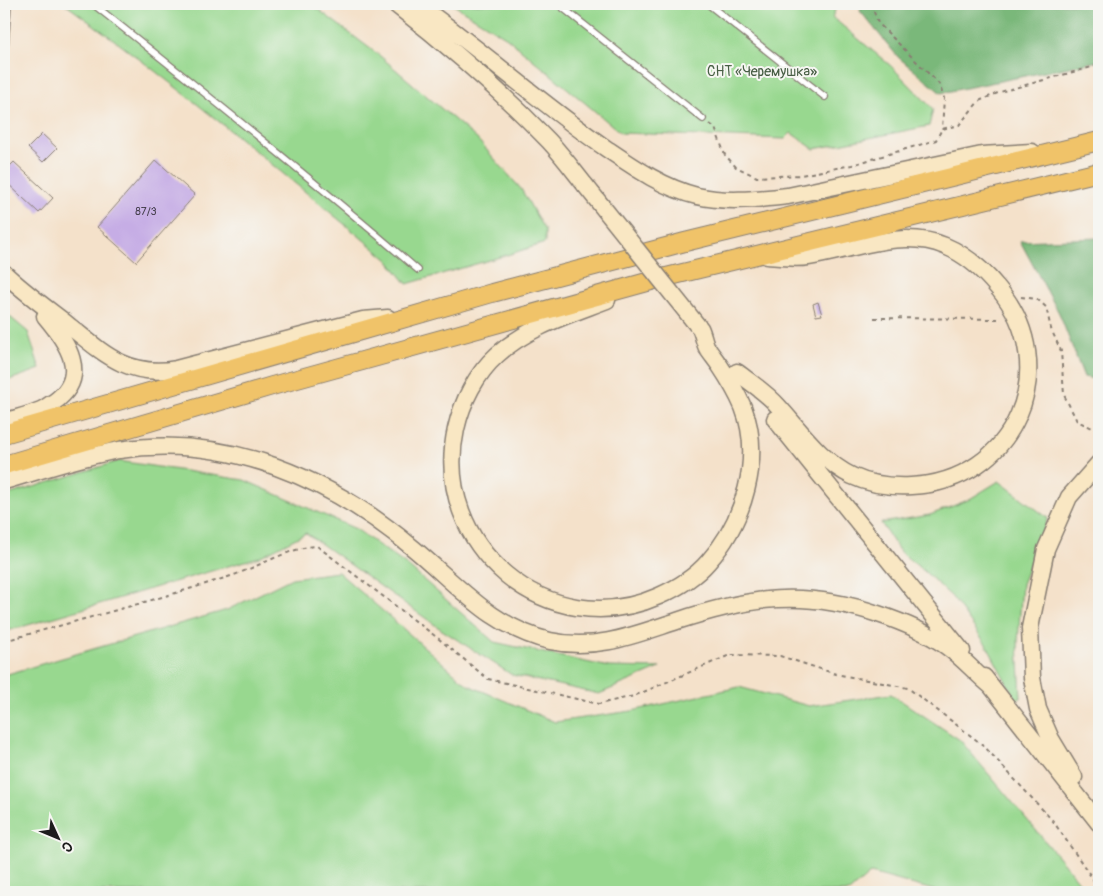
<svg xmlns="http://www.w3.org/2000/svg" width="1103" height="896" viewBox="0 0 1103 896" font-family="Pangolin,sans-serif">
<style>
.green{fill:#98d88f;stroke:#5a7a56}
.forest{fill:#7ab87a;stroke:#4b6a4b}
.building{fill:#c6ade5}
.lines{fill:none;stroke-linecap:round;stroke-linejoin:round}
.service-casing{stroke:#887e73;stroke-width:8}
.secondary-casing{stroke:#887e73;stroke-width:19}
.primary-casing{stroke:#887e73;stroke-width:20}
.path{stroke:#887e73;stroke-width:2;stroke-dasharray:4 4;stroke-linecap:butt}
.service{stroke:#fff;stroke-width:5.5}
.secondary{stroke:#f9e7c3;stroke-width:16}
.primary{stroke:#f0c369;stroke-width:18}
.secondary-bridge-casing{stroke:#887e73;stroke-width:19;stroke-linecap:butt}
.secondary-bridge{stroke:#f9e7c3;stroke-width:16}
.labels{text-anchor:middle;stroke-width:4;stroke-linejoin:round;paint-order:stroke}
.number-label{font-size:11px;fill:#46404e}
.park-label{font-size:14px;fill:#475e44;stroke:#f6f6f2}
</style>
<rect width="100%" height="100%" fill="#f6f6f2"/>
<filter id="ink" filterUnits="userSpaceOnUse"><feTurbulence type="fractalNoise" baseFrequency=".02" numOctaves="2"/><feDisplacementMap in="SourceGraphic" scale="10" xChannelSelector="R" yChannelSelector="G"/><feConvolveMatrix kernelMatrix="1 2 1 2 8 2 1 2 1" color-interpolation-filters="sRGB"/></filter>
<filter id="wash" filterUnits="userSpaceOnUse"><feTurbulence type="fractalNoise" baseFrequency=".0096" numOctaves="4" result="noise"/><feDisplacementMap in="SourceGraphic" scale="20" xChannelSelector="R" yChannelSelector="G"/><feGaussianBlur stdDeviation="1.12" result="paint"/><feColorMatrix in="noise" values="0 0 0 0 0 0 0 0 0 0 0 0 0 0 0 0 0 1.4 0 .05"/><feComposite in="paint" operator="in"/></filter>
<g filter="url(#wash)">
<rect width="100%" height="100%" fill="#f4e1ca"/>
<path class="green" d="M 65,4 L 311,4 L 380,56 L 477,139 L 521,189 L 545,231 L 545,243 L 507,255 L 407,284 L 388,260 C 282,173 177,84 65,4 Z
M 452,4 L 838,4 L 832,17 L 891,66 L 933,109 L 929,126 L 814,149 L 791,133 L 785,139 L 621,133 L 507,38 Z
M 4,312 L 28,332 L 40,369 L 4,382 Z
M 119,461 L 244,480 L 356,529 L 409,567 L 494,642 L 609,667 L 660,668 L 599,694 L 512,675 L 442,630 L 306,533 L 259,557 L 4,632 L 4,496 Z
M 999,481 L 1048,518 L 1022,584 L 1018,642 L 1021,698 L 1016,700 L 986,644 L 952,597 L 924,571 L 900,552 L 881,523 L 930,515 L 968,500 Z
M 338,572 L 468,685 L 555,722 L 632,711 L 739,687 L 809,706 L 891,694 L 960,740 L 1088,892 L 940,892 L 871,873 L 849,892 L 4,892 L 4,675 L 227,610 L 292,578 Z"/>
<path class="forest" d="M 862,4 L 1099,4 L 1099,61 L 941,93 L 898,57 L 860,11 Z
M 1099,238 L 1099,380 L 1084,377 L 1059,313 L 1020,241 Z"/>
<g id="blocks">
<path class="building" d="M 42,134 L 57,148 L 43,162 L 28,148 Z
M 156,160 L 195,195 L 136,262 L 97,227 Z
M 14,162 L 53,198 L 39,213 L 4,180 L 4,172 Z
M 818,302 L 822,315 L 816,316 L 813,304 Z"/>
</g>
</g>
<g filter="url(#ink)">
<use href="#blocks" fill-opacity="0" stroke="#887e73" stroke-width="1"/>
<g class="lines">
<defs>
<path id="service" d="M 93,4 C 203,91 312,179 418,270
M 558,4 L 703,119
M 708,4 L 825,97
M 4,61 L 8,4"/>
<path id="secondary" d="M 395,4 C 449,46 501,91 549,141 C 562,155 573,170 585,185
M 417,4 C 482,50 541,104 607,149 C 635,168 664,188 697,196 C 727,203 758,199 788,196 L 982,155 L 1032,152
M 4,273 C 24,292 45,307 67,324 C 102,352 127,378 176,369 L 363,320 L 388,318
M 607,300 C 568,315 528,327 497,355 C 476,374 462,402 456,429 C 430,546 548,645 659,596 C 677,588 695,577 708,562 C 744,522 763,458 743,407 C 737,393 728,378 720,366 C 716,360 711,354 707,348 C 704,342 703,334 700,328
M 737,372 C 751,383 767,393 778,406 C 800,430 821,461 852,476 C 871,485 890,487 911,486 C 1014,482 1065,368 998,288 C 984,271 967,255 945,246 C 901,228 853,250 808,257 C 795,259 780,257 767,256
M 775,419 L 962,651
M 4,422 C 16,418 29,415 41,410 C 46,408 50,404 54,402 C 91,376 67,342 45,316
M 4,481 C 42,470 80,457 119,450 C 228,433 331,479 413,548 C 458,585 491,627 550,641 C 596,651 634,635 677,621 C 749,597 804,589 878,614 C 902,622 925,631 946,646 C 962,657 975,673 991,686
M 984,677 L 1099,823
M 1074,777 L 1051,739 L 1038,709 L 1032,678 L 1030,628 L 1046,549 L 1069,497 L 1099,463"/>
<path id="primary" d="M 4,434 L 492,293 L 685,242 L 1099,141
M 4,465 L 272,386 L 658,279 L 1099,172"/>
</defs>
<use href="#service" class="service-casing"/>
<use href="#secondary" class="secondary-casing"/>
<use href="#primary" class="primary-casing"/>
<path class="path" d="M 871,4 L 878,23 L 939,84 L 944,98 L 942,129
M 710,124 L 715,128 L 725,155 L 736,167 L 757,177 L 801,175 L 852,165 L 936,140 L 942,129 L 959,125 L 979,101 L 1000,92 L 1099,65
M 1021,297 L 1037,299 L 1046,307 L 1051,329 L 1061,351 L 1064,395 L 1077,421 L 1099,431
M 874,318 L 1001,319
M 4,641 C 80,620 156,600 231,576 C 258,567 291,547 317,546 L 439,639 L 488,679 L 599,704 L 634,696 L 730,655 L 780,656 L 836,674 L 908,688 L 983,745 L 1053,821 L 1099,888"/>
<use href="#service" class="service"/>
<use href="#secondary" class="secondary"/>
<use href="#primary" class="primary"/>
<defs>
<path id="secondary-bridge" d="M 585,185 L 697,325"/>
</defs>
<use href="#secondary-bridge" class="secondary-bridge-casing"/>
<use href="#secondary-bridge" class="secondary-bridge"/>
</g>
</g>
<g class="labels">
<g class="number-label">
<text x="146" y="215">87/3</text>
</g>
<g class="park-label">
<text x="762" y="76">СНТ «Черемушка»</text>
</g>
</g>
<rect width="1103" height="896" fill="none" stroke="#f6f6f2" stroke-width="20"/>
<g transform="translate(58 838) rotate(134)" stroke="#f6f6f2" stroke-width="4" paint-order="stroke">
<path d="M0-4L9 19L0 12L-9 19Z" fill="#1c1c1c"/>
<text y="-8" font-size="14" font-weight="bold" text-anchor="middle" fill="#1c1c1c">С</text>
</g>
</svg>
